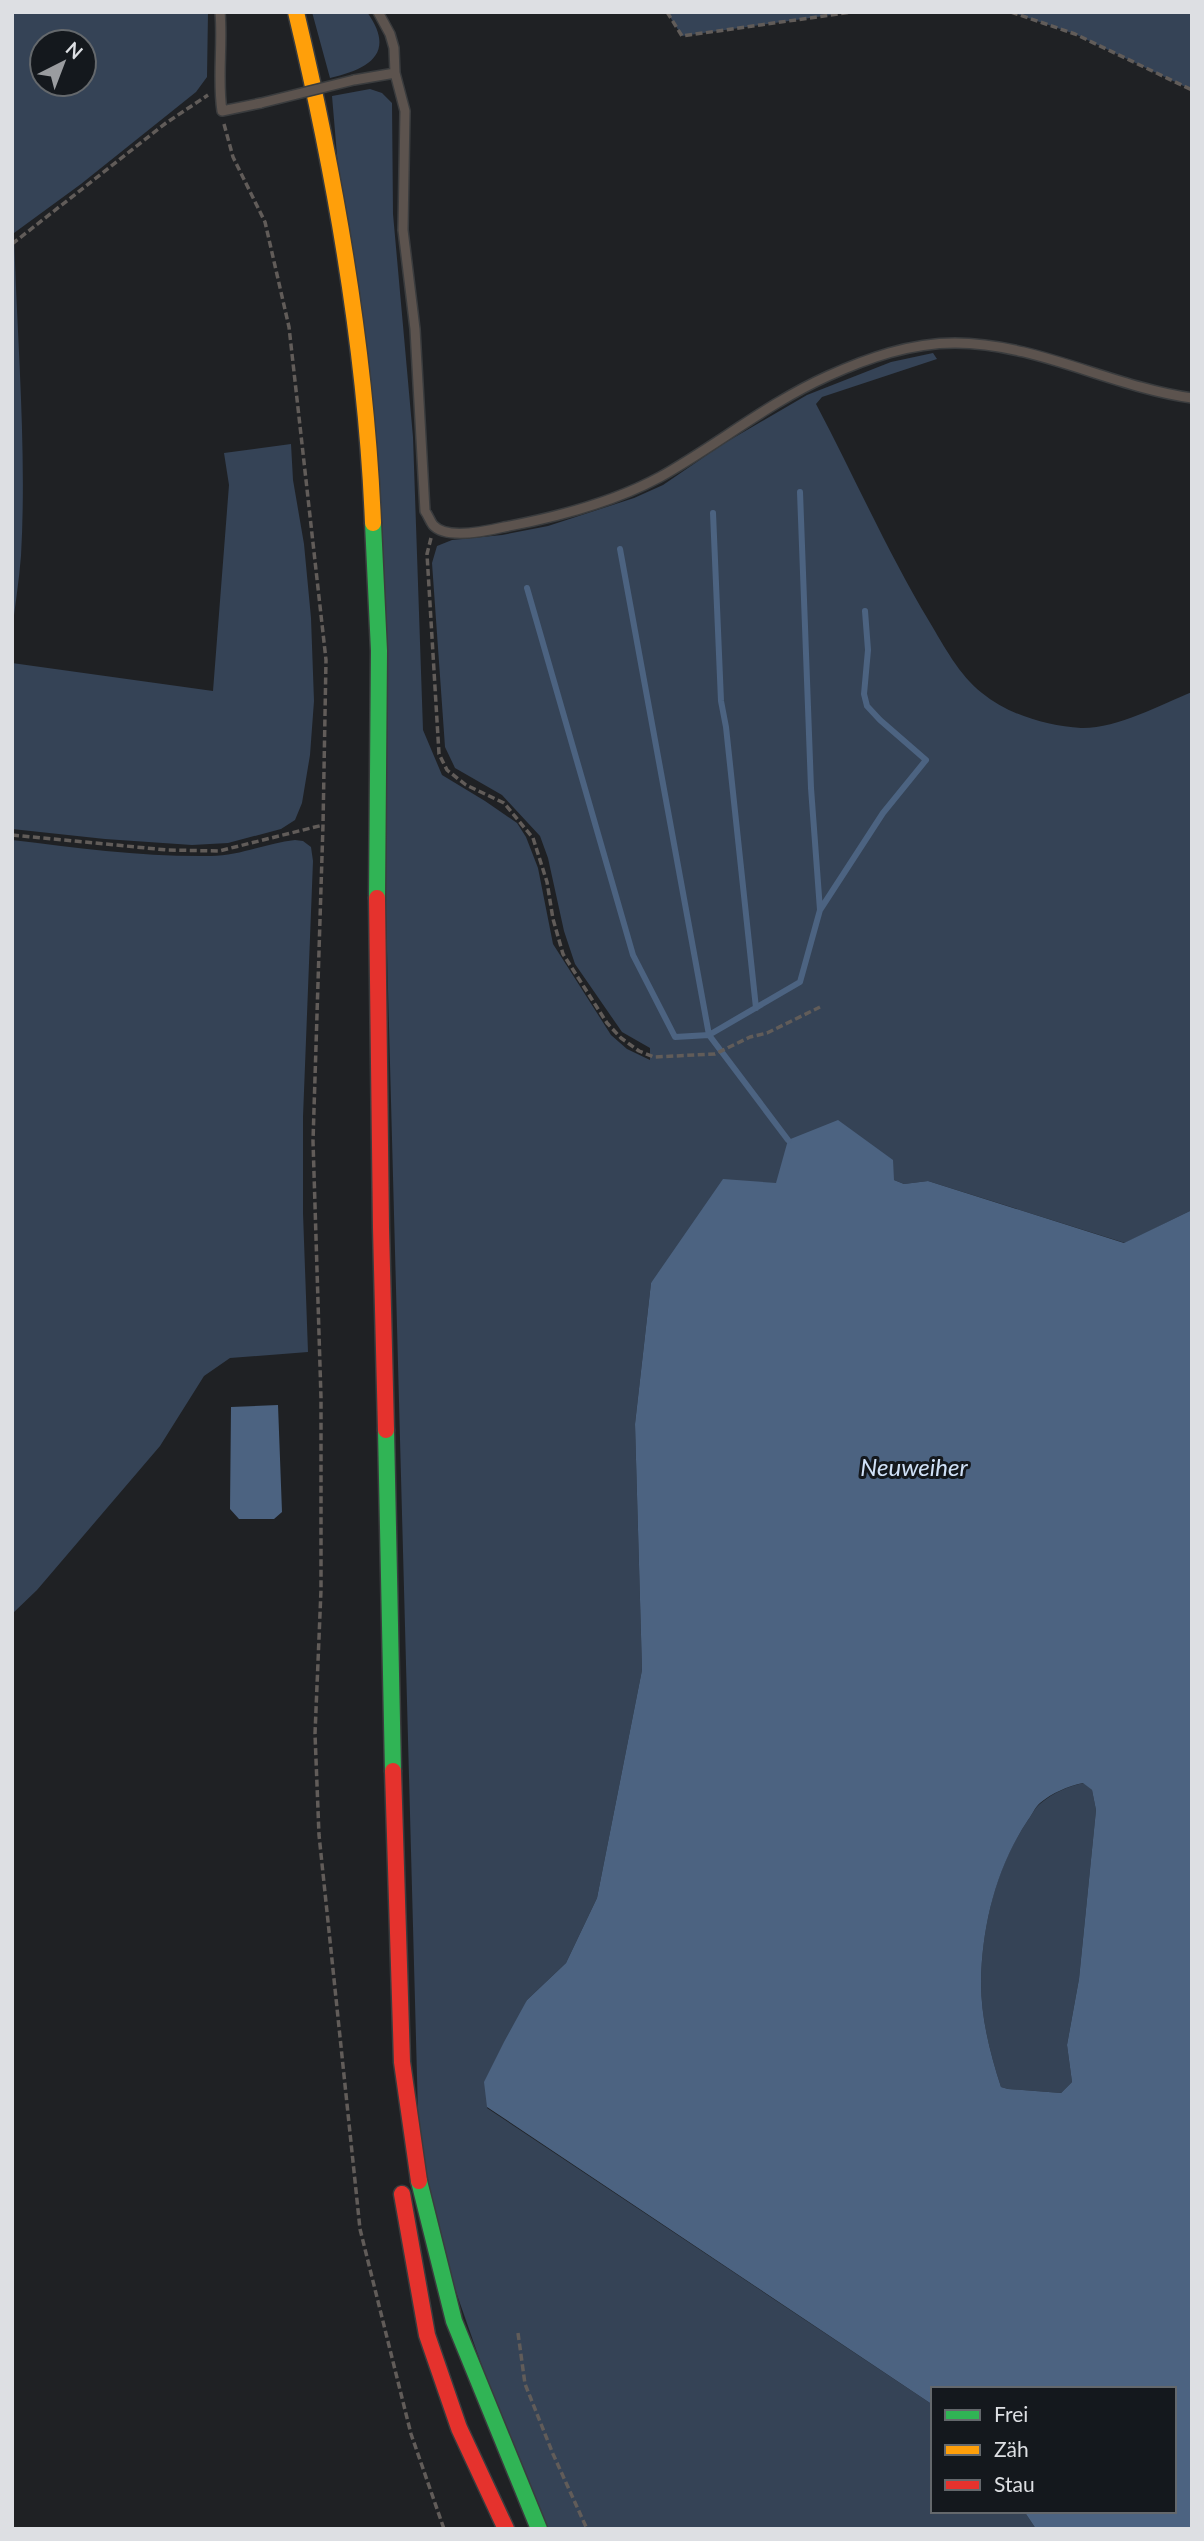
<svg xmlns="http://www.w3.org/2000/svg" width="1204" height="2541" viewBox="0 0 1204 2541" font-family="Lato,sans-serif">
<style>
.green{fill:#354356;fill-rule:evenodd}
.water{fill:#4c6381;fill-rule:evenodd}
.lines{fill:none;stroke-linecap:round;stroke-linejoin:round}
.stream{stroke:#4c6381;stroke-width:6}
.lane-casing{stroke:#3a3c3e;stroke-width:12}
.fast-casing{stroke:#3a3c3e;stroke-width:19}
.slow-casing{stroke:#3a3c3e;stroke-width:19}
.jam-casing{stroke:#3a3c3e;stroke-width:19}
.path{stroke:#615c59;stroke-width:3.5;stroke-dasharray:7 3.5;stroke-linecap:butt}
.lane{stroke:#5c534e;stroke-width:9}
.fast{stroke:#30b455;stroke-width:16}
.slow{stroke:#ff9f0a;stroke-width:16}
.jam{stroke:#e5322d;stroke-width:16}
.lane-bridge-casing{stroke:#3a3c3e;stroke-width:12;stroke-linecap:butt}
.lane-bridge{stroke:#5c534e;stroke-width:9}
.labels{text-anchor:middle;stroke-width:6;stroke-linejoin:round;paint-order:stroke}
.water-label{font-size:24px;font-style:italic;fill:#d0e1f7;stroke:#14181d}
</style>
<rect width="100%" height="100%" fill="#1f2124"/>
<path class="green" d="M 12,12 L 208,12 L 207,77 L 196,92 L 81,184 L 14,233 C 17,341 27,448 21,556 C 19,581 15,606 12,631 ZM 42,42 L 84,42 L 84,84 L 42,84 Z
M 312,12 L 367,12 C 397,54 368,69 330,78 Z
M 667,12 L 852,12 L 682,36 Z
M 1011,12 L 1192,12 L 1192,90 L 1075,34 Z
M 370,89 L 382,93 L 392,103 L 393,214 L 413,437 L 423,730 L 442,775 L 485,801 L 517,823 L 526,837 L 538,868 L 553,944 L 611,1035 L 627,1049 L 650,1060 L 650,1048 L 622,1032 L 575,964 L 564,931 L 548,858 L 540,836 L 502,795 L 455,768 L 445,747 L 432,563 L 437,546 L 452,540 L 502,535 L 548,526 L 634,498 L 663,485 L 723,444 L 807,395 L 891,362 L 933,353 L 937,359 L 822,397 L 816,404 C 854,476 887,551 929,621 C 944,646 959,675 982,693 C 1009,715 1047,726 1081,728 C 1116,729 1160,705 1192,692 L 1192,1210 L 1125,1243 L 928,1181 L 904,1184 L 894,1180 L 776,1183 L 651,1283 L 635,1424 L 642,1670 L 597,1898 L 566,1963 L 527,2000 L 487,2108 L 933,2405 L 933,2511 L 1024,2511 L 1036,2529 L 539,2529 L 420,2189 L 379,651 L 332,96 Z
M 291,444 L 293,480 L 304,544 L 311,618 L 314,701 L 310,755 L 302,803 L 295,820 L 281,829 L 228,843 L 192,845 L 105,839 L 12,829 L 12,663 L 213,691 L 229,485 L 224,453 Z
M 12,840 C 78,848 144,857 211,856 C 240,856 266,843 295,840 L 303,841 L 311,847 L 313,861 L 303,1117 L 303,1213 L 308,1352 L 230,1358 L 204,1376 L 160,1446 L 37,1590 L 12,1614 Z
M 1084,1783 L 1092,1790 L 1096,1810 L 1079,1979 L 1067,2045 L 1072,2082 L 1061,2093 L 1008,2089 L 1001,2087 C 990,2053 981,2018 981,1982 C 982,1926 996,1867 1028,1820 C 1032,1815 1035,1807 1041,1803 C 1053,1793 1068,1786 1084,1783 Z"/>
<path class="water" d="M 838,1120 L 893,1160 L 894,1180 L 904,1184 L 928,1181 L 1124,1243 L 1192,1210 L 1192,2529 L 1036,2529 L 1024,2511 L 1174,2511 L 1174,2389 L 933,2389 L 933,2405 L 487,2107 L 484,2082 L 504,2042 L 527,2000 L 566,1963 L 597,1898 L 642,1670 L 635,1424 L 651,1283 L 723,1179 L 776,1183 L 788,1140 ZM 1083,1783 L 1092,1790 L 1096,1810 L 1079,1979 L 1067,2045 L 1072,2082 L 1061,2093 L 1008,2089 L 1001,2087 C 990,2053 981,2018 981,1982 C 982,1926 996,1868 1028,1820 C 1032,1815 1035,1807 1040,1803 C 1052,1793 1068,1786 1083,1783 Z
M 278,1405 L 282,1512 L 274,1519 L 239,1519 L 230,1509 L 231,1407 Z"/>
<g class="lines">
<path class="stream" d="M 713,513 L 721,701 L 726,727 L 756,1008
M 527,588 L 633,955 L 675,1037 L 709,1035 L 620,549
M 820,910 L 883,813 L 926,760 L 880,720 L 867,706 L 864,694 L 868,650 L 865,611
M 788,1140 L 709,1035 L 800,982 L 820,910 L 811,788 L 800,492"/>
<defs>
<path id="lane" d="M 220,12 C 223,45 217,78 222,111 L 261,103
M 378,12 L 390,34 L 394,48 L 395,73 L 405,111 L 403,230 L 415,329 L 425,511 C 428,515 430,521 433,525 C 446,540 487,531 504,527 C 558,517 612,503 660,477 C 717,445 768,403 828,376 C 868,358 910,343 955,343 C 1036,343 1112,387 1192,398
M 354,80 L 395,73"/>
<path id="fast" d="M 373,523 L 379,651 L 377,898
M 386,1430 L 393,1771
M 419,2181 L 454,2321 L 539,2529"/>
<path id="slow" d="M 296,12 C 336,179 366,351 373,523"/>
<path id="jam" d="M 377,898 L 381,1228 L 386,1430
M 393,1771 L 402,2062 L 419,2181
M 402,2194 L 427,2335 L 459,2428 L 506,2529"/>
</defs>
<use href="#lane" class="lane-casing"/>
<use href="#fast" class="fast-casing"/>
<use href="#slow" class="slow-casing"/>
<use href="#jam" class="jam-casing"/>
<path class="path" d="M 667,12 L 682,36 L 852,12
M 1011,12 L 1075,34 L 1192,90
M 224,124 L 233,157 L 265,222 L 289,327 L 326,660 L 323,825 L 313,1141 L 321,1398 L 321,1590 L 315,1734 L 319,1835 L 360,2229 L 411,2434 L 444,2529
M 12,244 L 166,123 L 208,95
M 431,538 L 427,554 L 439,754 L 447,770 L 466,785 L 504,803 L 533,838 L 547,882 L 553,919 L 563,954 L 607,1023 L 621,1038 L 639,1051 L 654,1057 L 715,1054 L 750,1037 L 767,1033 L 820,1007
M 12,835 L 167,850 L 219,851 L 323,825
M 518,2333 L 525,2384 L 553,2454 L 587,2529"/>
<use href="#lane" class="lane"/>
<use href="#fast" class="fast"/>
<use href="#slow" class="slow"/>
<use href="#jam" class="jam"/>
<defs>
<path id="lane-bridge" d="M 261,103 L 354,80"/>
</defs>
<use href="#lane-bridge" class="lane-bridge-casing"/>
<use href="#lane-bridge" class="lane-bridge"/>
</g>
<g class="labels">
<g class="water-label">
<text x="914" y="1476">Neuweiher</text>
</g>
</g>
<rect width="1204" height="2541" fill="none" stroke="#dddfe3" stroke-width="28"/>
<rect x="931" y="2387" width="245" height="126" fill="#14181d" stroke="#64686c" stroke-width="2"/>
<rect x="945" y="2410" width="35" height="10" fill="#30b455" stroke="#64686c" stroke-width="2"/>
<text x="994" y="2422" font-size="21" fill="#dddfe3">Frei</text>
<rect x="945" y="2445" width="35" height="10" fill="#ff9f0a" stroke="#64686c" stroke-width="2"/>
<text x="994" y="2457" font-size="21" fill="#dddfe3">Zäh</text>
<rect x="945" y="2480" width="35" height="10" fill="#e5322d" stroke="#64686c" stroke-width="2"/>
<text x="994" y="2492" font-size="21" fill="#dddfe3">Stau</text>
<g transform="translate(63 63) rotate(42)"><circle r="33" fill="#14181d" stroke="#64686c" stroke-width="2"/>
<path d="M0-5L12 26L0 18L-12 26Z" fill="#9a9ca0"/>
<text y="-10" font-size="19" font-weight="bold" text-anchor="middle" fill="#dddfe3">N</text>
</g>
</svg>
